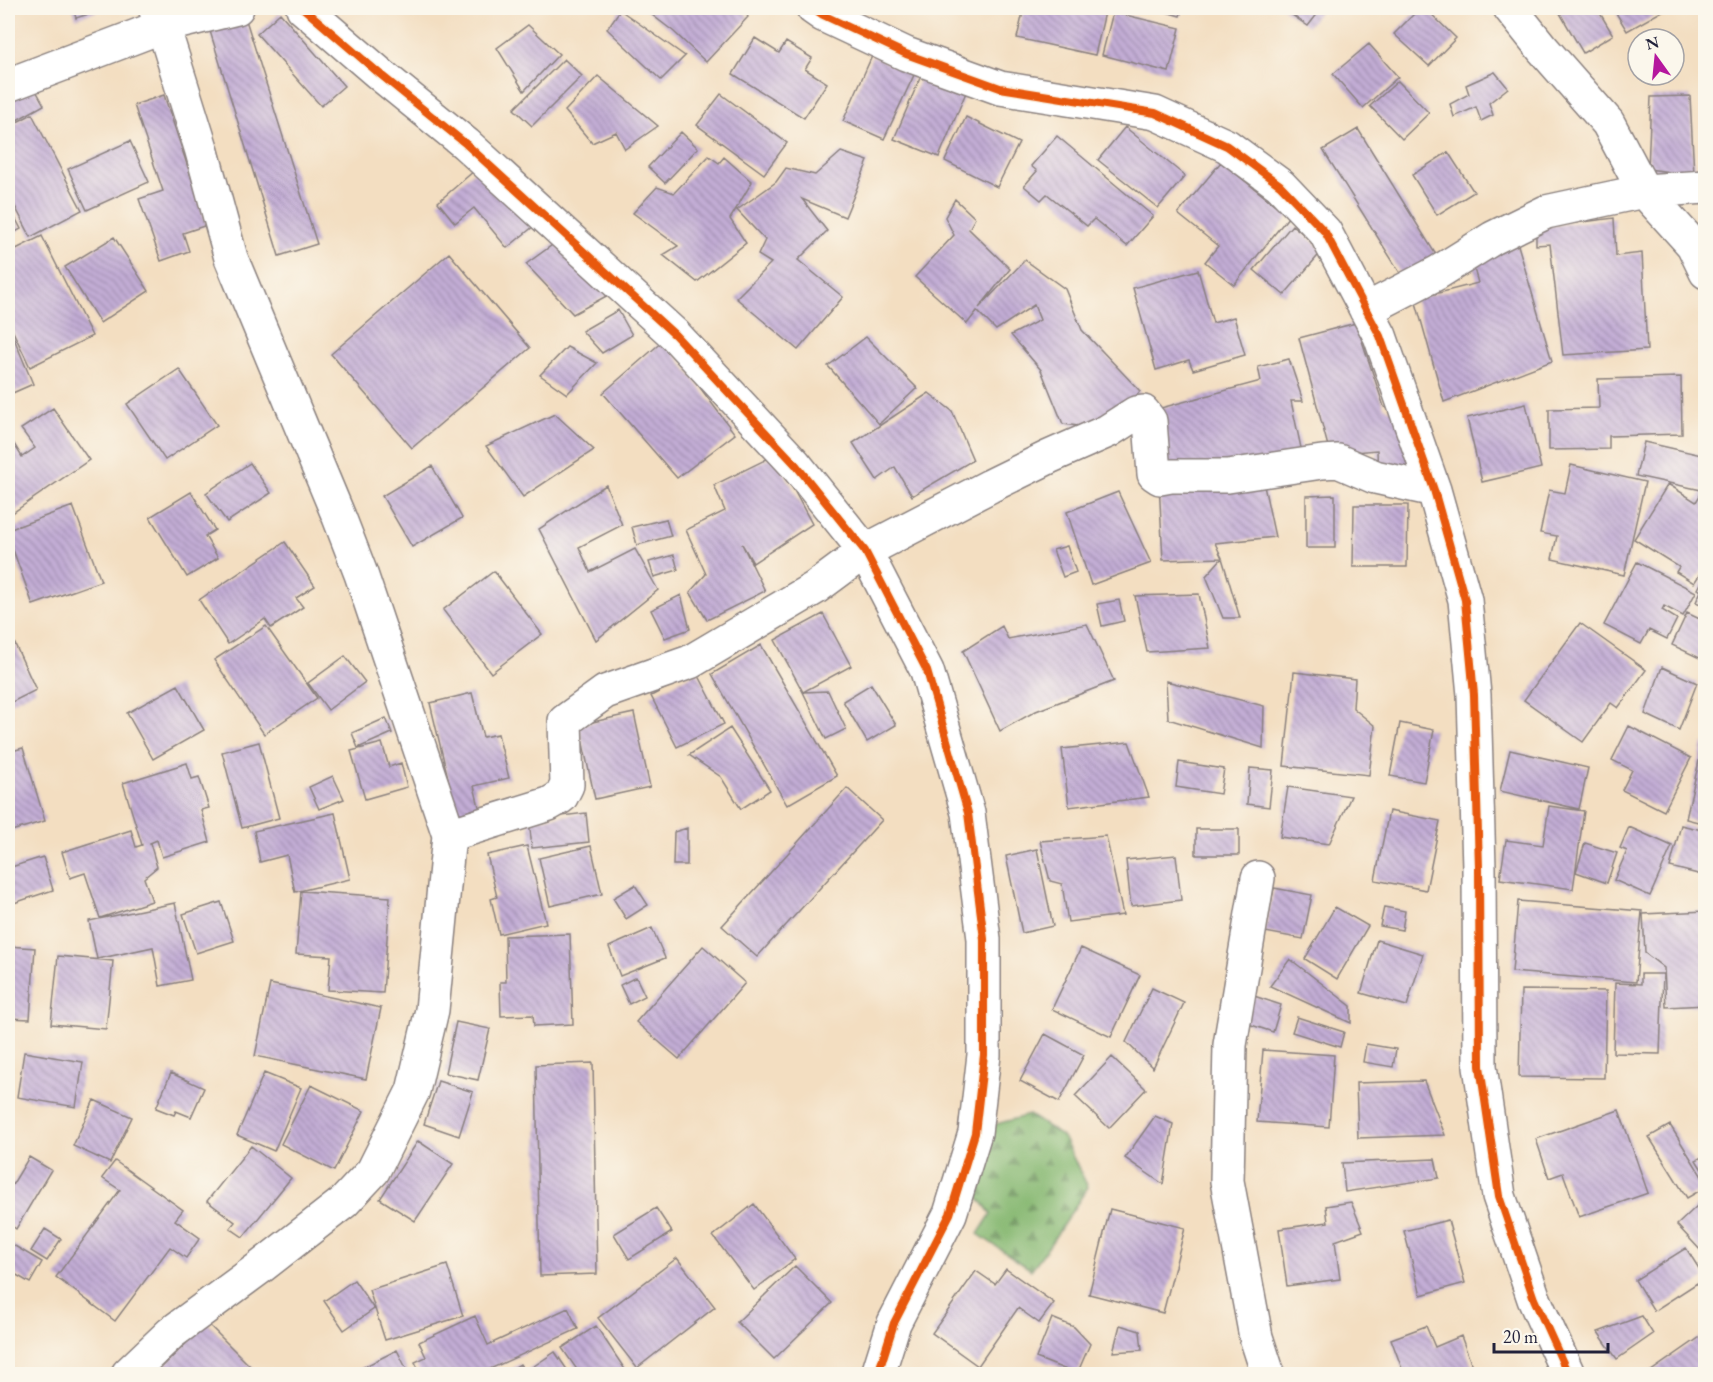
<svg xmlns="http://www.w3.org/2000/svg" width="1713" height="1382" viewBox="0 0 1713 1382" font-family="'EB Garamond',serif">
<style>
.forest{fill:url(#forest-firs);stroke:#556e57;stroke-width:1.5}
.building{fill:url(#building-back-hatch)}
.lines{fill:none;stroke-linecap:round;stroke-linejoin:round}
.minor-casing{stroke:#8a807e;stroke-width:36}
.minor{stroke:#fff;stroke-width:33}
.cycleway-casing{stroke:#fbf7ec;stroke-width:11}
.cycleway{stroke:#e8590c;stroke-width:8}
</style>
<defs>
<pattern id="forest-firs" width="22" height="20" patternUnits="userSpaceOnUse" patternTransform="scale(1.5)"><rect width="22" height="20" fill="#88b973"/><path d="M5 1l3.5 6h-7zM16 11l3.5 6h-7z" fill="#6f9660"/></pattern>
<pattern id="building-back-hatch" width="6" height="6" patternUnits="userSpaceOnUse" patternTransform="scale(1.5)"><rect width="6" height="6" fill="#c3add5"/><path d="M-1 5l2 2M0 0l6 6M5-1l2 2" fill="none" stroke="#9e8cae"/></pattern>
</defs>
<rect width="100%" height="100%" fill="#fbf7ec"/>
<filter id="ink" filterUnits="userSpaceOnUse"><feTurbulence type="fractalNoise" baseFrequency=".0167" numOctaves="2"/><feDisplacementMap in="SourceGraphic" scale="12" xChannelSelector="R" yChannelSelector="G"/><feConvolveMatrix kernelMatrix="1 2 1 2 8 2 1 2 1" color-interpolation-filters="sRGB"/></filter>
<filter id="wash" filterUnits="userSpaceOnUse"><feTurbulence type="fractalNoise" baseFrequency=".008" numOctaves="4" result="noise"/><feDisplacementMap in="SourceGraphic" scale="24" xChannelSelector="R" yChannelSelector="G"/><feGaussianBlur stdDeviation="1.35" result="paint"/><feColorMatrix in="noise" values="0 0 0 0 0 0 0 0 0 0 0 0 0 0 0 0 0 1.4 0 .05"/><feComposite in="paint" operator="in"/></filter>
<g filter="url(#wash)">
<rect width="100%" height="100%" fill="#f3dec1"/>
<path class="forest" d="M 1029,1115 L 1063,1137 L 1088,1187 L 1049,1246 L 1031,1270 L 978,1234 L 991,1214 L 967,1182 L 978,1129 Z"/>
<g id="blocks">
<path class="building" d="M 73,8 L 107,8 L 76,18 Z
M 643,8 L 743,8 L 748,17 L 706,62 L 673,31 Z
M 1024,8 L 1106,8 L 1095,55 L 1017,38 Z
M 1153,8 L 1183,8 L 1180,16 Z
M 1282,8 L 1322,8 L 1308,26 Z
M 1420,8 L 1425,8 L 1456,38 L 1429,66 L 1394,34 Z
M 1557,8 L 1597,8 L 1613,35 L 1583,53 Z
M 1613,8 L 1668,8 L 1627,31 Z
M 620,10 L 685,56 L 661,80 L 607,29 Z
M 1113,12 L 1180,28 L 1169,72 L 1102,55 Z
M 280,13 L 344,86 L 321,106 L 257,34 Z
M 246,20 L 317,244 L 279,256 L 210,31 Z
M 528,25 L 559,54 L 524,91 L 497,48 Z
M 755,38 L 779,53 L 786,42 L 812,58 L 805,69 L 827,83 L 804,118 L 733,74 Z
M 1369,44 L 1398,77 L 1363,108 L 1333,74 Z
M 872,56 L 914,75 L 884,139 L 843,121 Z
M 564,59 L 582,76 L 532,126 L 514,109 Z
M 923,71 L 967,90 L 939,157 L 894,139 Z
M 1495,72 L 1508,88 L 1489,103 L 1493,115 L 1481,121 L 1476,107 L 1454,117 L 1450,104 L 1469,94 L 1466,85 Z
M 598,76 L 658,126 L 625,149 L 616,132 L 592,143 L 565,111 Z
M 1398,81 L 1429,113 L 1402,139 L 1370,106 Z
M 33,85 L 44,105 L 8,125 L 8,98 Z
M 721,94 L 787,143 L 764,174 L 697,125 Z
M 164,95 L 207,225 L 183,233 L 189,251 L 161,261 L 139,199 L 163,191 L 134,105 Z
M 1690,96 L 1694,175 L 1648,169 L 1651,97 Z
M 32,114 L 82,210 L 31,237 L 8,193 L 8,127 Z
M 966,117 L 1019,143 L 997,187 L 945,161 Z
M 1125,127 L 1185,176 L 1158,208 L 1098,160 Z
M 1358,129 L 1441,263 L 1407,284 L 1323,150 Z
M 681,132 L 698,148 L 665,183 L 648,167 Z
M 1057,136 L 1153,216 L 1127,246 L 1094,219 L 1087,226 L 1047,194 L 1041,200 L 1024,186 L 1037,171 L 1031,166 Z
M 130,141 L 149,182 L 87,210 L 68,169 Z
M 841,152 L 868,161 L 845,217 L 802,199 L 827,231 L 798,260 L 843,297 L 798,350 L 736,298 L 771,263 L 758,255 L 765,240 L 737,210 L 776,182 L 786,168 L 815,175 Z
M 1448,152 L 1474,192 L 1437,215 L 1412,175 Z
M 709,156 L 719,163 L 724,157 L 752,182 L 730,219 L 746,243 L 697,282 L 663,255 L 678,246 L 633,213 L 657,187 L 674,193 Z
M 1221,162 L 1289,216 L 1234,285 L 1205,262 L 1218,246 L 1178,214 Z
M 482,164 L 534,226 L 507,248 L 474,208 L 455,223 L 438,202 Z
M 955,199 L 975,218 L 969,229 L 1010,269 L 979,308 L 1025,260 L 1065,289 L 1082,330 L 1140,391 L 1109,430 L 1063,424 L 1041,370 L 1011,335 L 1040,320 L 1034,305 L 996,330 L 977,311 L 967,324 L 915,277 L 954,235 L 945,217 Z
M 8,204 L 21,229 L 8,236 Z
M 1614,218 L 1616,256 L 1642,253 L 1647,350 L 1563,355 L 1550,244 L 1536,245 L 1536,228 Z
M 1292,225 L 1323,250 L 1284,295 L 1254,270 Z
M 42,236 L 92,336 L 30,367 L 8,321 L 8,253 Z
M 114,237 L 149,291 L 100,323 L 65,267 Z
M 562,238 L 612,293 L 573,314 L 526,264 Z
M 1518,245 L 1552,361 L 1444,402 L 1415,299 L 1478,283 L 1471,258 Z
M 449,253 L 530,348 L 412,448 L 331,354 Z
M 1198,270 L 1213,323 L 1234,317 L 1245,355 L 1193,370 L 1189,360 L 1156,370 L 1133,288 Z
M 618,310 L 632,335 L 602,353 L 582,331 Z
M 1356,323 L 1384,407 L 1400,413 L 1420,468 L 1378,476 L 1377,450 L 1330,454 L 1299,338 Z
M 8,324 L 33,384 L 8,395 Z
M 866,337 L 917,388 L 879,424 L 828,366 Z
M 664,340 L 735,434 L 677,478 L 603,393 Z
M 567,347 L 597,363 L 567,394 L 540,375 Z
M 1289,359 L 1303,401 L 1291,401 L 1304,462 L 1163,472 L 1157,409 L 1261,381 L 1258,367 Z
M 179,369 L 217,425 L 165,460 L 127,404 Z
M 1681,377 L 1682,434 L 1609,436 L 1609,449 L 1549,450 L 1549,409 L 1599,408 L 1598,379 Z
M 929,393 L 952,411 L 973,460 L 912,496 L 895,467 L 877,480 L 853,443 Z
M 1526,404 L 1541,468 L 1482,482 L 1467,418 Z
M 53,408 L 89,460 L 8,516 L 8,448 L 14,444 L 22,457 L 35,448 L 21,429 Z
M 555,414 L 594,450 L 523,497 L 486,446 Z
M 1644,442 L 1706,456 L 1706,491 L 1636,476 Z
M 775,455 L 812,524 L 753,563 L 742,544 L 765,591 L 707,620 L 690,592 L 706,574 L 686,530 L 725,511 L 714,485 Z
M 250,463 L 271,493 L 227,522 L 206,493 Z
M 1571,465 L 1645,482 L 1624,575 L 1552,559 L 1557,536 L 1540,533 L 1549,490 L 1565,493 Z
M 432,466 L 462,518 L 412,547 L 382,496 Z
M 1263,481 L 1275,537 L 1215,543 L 1222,558 L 1163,560 L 1159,483 Z
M 1668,484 L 1696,502 L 1702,492 L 1706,494 L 1706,565 L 1694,583 L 1676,572 L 1679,567 L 1634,539 Z
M 606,485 L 622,525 L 579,547 L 590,572 L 635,549 L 658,590 L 596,640 L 539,529 Z
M 191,492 L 215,530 L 205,536 L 218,558 L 187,577 L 150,517 Z
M 1118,492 L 1151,563 L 1091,585 L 1067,512 Z
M 1335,495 L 1335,548 L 1306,548 L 1306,496 Z
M 1354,505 L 1408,505 L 1407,567 L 1353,567 Z
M 73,506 L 101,581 L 33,605 L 8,536 L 8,530 Z
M 666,519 L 671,536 L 637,545 L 632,527 Z
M 285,542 L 315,586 L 296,598 L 303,607 L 271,628 L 265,619 L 228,644 L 199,600 Z
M 1067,546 L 1076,572 L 1063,577 L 1053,550 Z
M 674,555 L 678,570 L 654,577 L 649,562 Z
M 1222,558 L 1240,618 L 1223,618 L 1206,576 Z
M 1637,562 L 1696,592 L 1683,616 L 1664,606 L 1662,610 L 1677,619 L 1667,639 L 1649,630 L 1641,644 L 1604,625 Z
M 494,571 L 542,634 L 491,673 L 443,610 Z
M 1706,574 L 1706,607 L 1696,602 L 1701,591 L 1698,589 Z
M 1199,594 L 1210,648 L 1147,652 L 1135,596 Z
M 681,595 L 690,629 L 665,638 L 651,610 Z
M 1119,600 L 1124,621 L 1102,626 L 1097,604 Z
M 1687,613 L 1706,622 L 1706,661 L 1672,645 Z
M 823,614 L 851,666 L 803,692 L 775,640 Z
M 1580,623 L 1646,670 L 1618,708 L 1611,703 L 1583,742 L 1524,700 Z
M 1087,624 L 1114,681 L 1036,711 L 1000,731 L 963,651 L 1002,626 L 1008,639 Z
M 266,626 L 317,698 L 264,734 L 214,660 Z
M 8,629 L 36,690 L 8,704 Z
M 761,645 L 837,776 L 787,805 L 712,674 Z
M 345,656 L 365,682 L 328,710 L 308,683 Z
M 1662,667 L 1697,683 L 1679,730 L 1645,714 Z
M 697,672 L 724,724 L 677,747 L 651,696 Z
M 1294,672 L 1355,679 L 1353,708 L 1375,726 L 1369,775 L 1284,766 Z
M 1166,681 L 1264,706 L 1263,748 L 1168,719 Z
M 871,684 L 896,725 L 867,742 L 843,701 Z
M 178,685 L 204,730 L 153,759 L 127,713 Z
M 828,691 L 846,729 L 826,739 L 803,692 Z
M 472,693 L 483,737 L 498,734 L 509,778 L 474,786 L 482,819 L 459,824 L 430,703 Z
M 634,713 L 650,787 L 595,799 L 579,725 Z
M 386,718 L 392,733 L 358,748 L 352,733 Z
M 1400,723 L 1434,730 L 1424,782 L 1390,776 Z
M 1629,726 L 1691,758 L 1664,811 L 1622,790 L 1632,770 L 1612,760 Z
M 730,728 L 770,790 L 741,809 L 721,777 L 689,755 Z
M 259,742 L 279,818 L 242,828 L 222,752 Z
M 1129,742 L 1149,797 L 1069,807 L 1062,749 Z
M 382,743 L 389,767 L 401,763 L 407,787 L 365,799 L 351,751 Z
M 1703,743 L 1706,744 L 1706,824 L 1686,819 Z
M 23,748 L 45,821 L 8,832 L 8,752 Z
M 1510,750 L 1588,768 L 1579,809 L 1500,791 Z
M 1179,762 L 1224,769 L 1220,794 L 1176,787 Z
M 187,763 L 192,779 L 199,777 L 209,808 L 201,810 L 210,842 L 162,857 L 157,840 L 150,843 L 157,867 L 144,878 L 152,901 L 100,918 L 85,873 L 70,878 L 62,852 L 131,830 L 136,847 L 142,845 L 123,783 Z
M 1250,768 L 1273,770 L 1269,807 L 1247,804 Z
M 333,776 L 344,799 L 319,809 L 309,787 Z
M 1288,787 L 1351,796 L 1329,844 L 1280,837 Z
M 847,788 L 882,820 L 757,957 L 722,926 Z
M 1549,806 L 1584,811 L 1573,889 L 1500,879 L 1506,840 L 1543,845 Z
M 1389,811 L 1440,821 L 1426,890 L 1375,880 Z
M 335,813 L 350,879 L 295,892 L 287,855 L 260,862 L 254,831 Z
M 586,813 L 589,842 L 532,848 L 529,820 Z
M 1681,825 L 1706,831 L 1706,876 L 1670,867 Z
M 1629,827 L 1672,846 L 1650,896 L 1614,880 L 1627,851 L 1620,848 Z
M 687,828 L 687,865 L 673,865 L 674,832 Z
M 1196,829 L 1239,829 L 1239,855 L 1196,855 Z
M 1106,836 L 1123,915 L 1068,922 L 1062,884 L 1050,881 L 1040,841 Z
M 1585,843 L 1617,853 L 1607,883 L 1576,872 Z
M 527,846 L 546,923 L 499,934 L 491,899 L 497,897 L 487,855 Z
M 591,846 L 602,894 L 550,906 L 539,858 Z
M 1037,849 L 1053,926 L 1022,933 L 1006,856 Z
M 1176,855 L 1181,900 L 1131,906 L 1126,860 Z
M 43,857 L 53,890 L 8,905 L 8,868 Z
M 635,885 L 648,905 L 626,919 L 613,898 Z
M 1274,888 L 1312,895 L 1303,939 L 1265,932 Z
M 301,891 L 390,897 L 383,993 L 328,990 L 331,956 L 296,954 Z
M 1518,901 L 1642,911 L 1636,982 L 1512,972 Z
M 221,902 L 234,941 L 196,953 L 183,914 Z
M 175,903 L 191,980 L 160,986 L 153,947 L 97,959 L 89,921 Z
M 1335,907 L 1368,926 L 1337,979 L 1305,959 Z
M 1384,907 L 1405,911 L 1402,930 L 1380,926 Z
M 1706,911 L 1706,1005 L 1666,1007 L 1664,968 L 1645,953 L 1643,914 Z
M 652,928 L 665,958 L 620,976 L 609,947 Z
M 570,934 L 573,1024 L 534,1026 L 533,1015 L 501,1016 L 500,982 L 506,982 L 505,936 Z
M 1377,940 L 1423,954 L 1407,1006 L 1361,993 Z
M 8,946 L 35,948 L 30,1019 L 8,1018 Z
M 703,946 L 745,983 L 679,1059 L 636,1022 Z
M 1081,948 L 1140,975 L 1111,1037 L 1052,1009 Z
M 58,956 L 113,961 L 106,1029 L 51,1024 Z
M 1290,959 L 1351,1006 L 1351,1023 L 1270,986 Z
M 1641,974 L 1663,974 L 1660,1054 L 1613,1053 L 1615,983 L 1641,984 Z
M 636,977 L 645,996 L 629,1004 L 620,985 Z
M 270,984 L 381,1008 L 366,1079 L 255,1056 Z
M 1152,988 L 1184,1003 L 1153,1068 L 1126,1042 Z
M 1521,990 L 1606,991 L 1604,1078 L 1519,1077 Z
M 1248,994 L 1281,1005 L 1273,1032 L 1239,1021 Z
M 1297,1017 L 1344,1032 L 1340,1047 L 1292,1032 Z
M 456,1022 L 490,1029 L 478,1080 L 445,1073 Z
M 1045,1034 L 1084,1055 L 1059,1102 L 1020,1081 Z
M 1366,1044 L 1396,1049 L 1393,1067 L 1363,1062 Z
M 1263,1050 L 1334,1055 L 1329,1127 L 1257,1122 Z
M 24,1052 L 83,1062 L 76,1107 L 17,1097 Z
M 1112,1057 L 1146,1089 L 1109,1128 L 1075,1096 Z
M 593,1063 L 597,1274 L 540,1276 L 536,1065 Z
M 171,1073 L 204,1088 L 191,1117 L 176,1111 L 174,1115 L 156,1108 Z
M 264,1073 L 301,1088 L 274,1151 L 237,1135 Z
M 438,1081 L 473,1092 L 459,1136 L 424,1124 Z
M 1424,1081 L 1445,1135 L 1358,1138 L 1356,1083 Z
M 311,1085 L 364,1111 L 334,1171 L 281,1144 Z
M 94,1100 L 132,1117 L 110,1163 L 73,1146 Z
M 1619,1110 L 1648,1193 L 1579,1217 L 1563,1173 L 1549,1178 L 1536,1139 Z
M 1155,1116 L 1173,1124 L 1163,1184 L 1125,1158 Z
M 1670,1125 L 1706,1183 L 1706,1187 L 1687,1198 L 1649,1137 Z
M 418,1141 L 453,1164 L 415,1221 L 380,1199 Z
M 251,1146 L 291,1178 L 243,1237 L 230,1228 L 235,1222 L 207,1201 Z
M 1706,1155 L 1706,1176 L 1696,1160 Z
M 29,1157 L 51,1170 L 16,1229 L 8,1223 L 8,1192 Z
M 1435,1159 L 1439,1178 L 1345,1192 L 1342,1163 Z
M 115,1161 L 183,1210 L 175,1220 L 200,1238 L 186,1258 L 170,1247 L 115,1321 L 56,1277 L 120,1190 L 102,1178 Z
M 1351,1202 L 1363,1231 L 1335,1241 L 1340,1279 L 1287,1286 L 1279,1229 L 1328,1222 L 1326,1206 Z
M 754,1204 L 795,1259 L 754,1290 L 713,1236 Z
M 1697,1206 L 1706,1216 L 1706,1251 L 1703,1253 L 1677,1225 Z
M 656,1208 L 672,1232 L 629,1259 L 614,1234 Z
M 1110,1209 L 1185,1228 L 1163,1313 L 1089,1294 Z
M 1448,1220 L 1465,1283 L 1421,1295 L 1404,1231 Z
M 45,1229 L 61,1239 L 47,1261 L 31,1251 Z
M 8,1242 L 42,1262 L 30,1283 L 8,1270 Z
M 1686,1248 L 1705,1278 L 1654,1311 L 1635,1280 Z
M 677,1258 L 715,1307 L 637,1368 L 598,1318 Z
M 447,1265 L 463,1316 L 385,1340 L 369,1290 Z
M 795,1266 L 832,1303 L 774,1359 L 737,1322 Z
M 1006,1269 L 1054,1303 L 1039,1323 L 1018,1308 L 978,1366 L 932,1333 L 976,1271 L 995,1284 Z
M 354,1280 L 374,1309 L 344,1330 L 324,1301 Z
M 568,1308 L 578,1329 L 479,1374 L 421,1374 L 415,1362 L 426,1357 L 419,1342 L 475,1316 L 488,1345 Z
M 1642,1316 L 1653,1334 L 1617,1359 L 1598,1332 Z
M 1052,1318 L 1074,1327 L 1090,1344 L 1077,1374 L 1036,1358 Z
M 207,1323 L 258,1374 L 155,1374 Z
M 1120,1325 L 1140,1331 L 1142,1350 L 1113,1352 Z
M 596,1326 L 626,1371 L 621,1374 L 580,1374 L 562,1348 Z
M 1426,1326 L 1435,1347 L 1461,1336 L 1475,1374 L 1404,1374 L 1391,1339 Z
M 1706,1333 L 1706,1374 L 1647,1374 Z
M 397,1350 L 409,1374 L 350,1374 Z
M 555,1352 L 570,1374 L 504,1374 L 520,1364 L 525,1372 Z"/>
</g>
</g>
<g filter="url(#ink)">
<use href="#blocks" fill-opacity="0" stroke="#8a807e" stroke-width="1.5"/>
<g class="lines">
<defs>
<path id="minor" d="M 303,8 L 381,75 L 466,144 L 675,335 L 795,464 L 865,551 L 927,671 L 968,813 L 984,939 L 984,1055 L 975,1133 L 950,1214 L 894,1323 L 878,1374
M 813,8 L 823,15 L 906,54 L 1000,88 L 1155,113 L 1227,146 L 1280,185 L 1325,232 L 1380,336 L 1434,490 L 1465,600 L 1474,695 L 1479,868 L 1480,1066 L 1499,1196 L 1534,1299 L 1568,1374
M 1510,8 L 1542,48 L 1608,123 L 1644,191 L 1693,245 L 1706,272
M 8,85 L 163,26 L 237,8
M 1366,310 L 1437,273 L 1493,238 L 1546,212 L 1644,191 L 1706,187
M 449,835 L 549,804 L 561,797 L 567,785 L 565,721 L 605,692 L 690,662 L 815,588 L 865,551 L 990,486 L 1049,457 L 1108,431 L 1136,413 L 1143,412 L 1150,421 L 1154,474 L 1160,478 L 1171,476 L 1228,476 L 1322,462 L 1338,461 L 1375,477 L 1434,490
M 1258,878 L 1230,1045 L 1227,1181 L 1256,1337 L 1268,1374
M 128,1374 L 171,1333 L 258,1269 L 344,1202 L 373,1171 L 413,1091 L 432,1010 L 449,835 L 361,574 L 339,517 L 231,258 L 201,148 L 163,26 L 155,8"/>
</defs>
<use href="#minor" class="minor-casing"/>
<use href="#minor" class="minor"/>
<defs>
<path id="cycleway" d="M 303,8 L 381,75 L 466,144 L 675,335 L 795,464 L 865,551 L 927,671 L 968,813 L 984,939 L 984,1055 L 975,1133 L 950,1214 L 894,1323 L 878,1374
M 813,8 L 823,15 L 906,54 L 1000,88 L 1155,113 L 1227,146 L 1280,185 L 1325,232 L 1380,336 L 1434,490 L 1465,600 L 1474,695 L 1479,868 L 1480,1066 L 1499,1196 L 1534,1299 L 1568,1374"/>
</defs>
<use href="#cycleway" class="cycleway-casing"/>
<use href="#cycleway" class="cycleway"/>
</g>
</g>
<rect width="1713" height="1382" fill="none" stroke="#fbf7ec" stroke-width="30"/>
<g transform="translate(1656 57) rotate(345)"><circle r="28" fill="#fbf7ec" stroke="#a4a2a5" stroke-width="1.5"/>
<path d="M0-4.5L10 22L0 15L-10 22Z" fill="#b5179e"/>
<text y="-9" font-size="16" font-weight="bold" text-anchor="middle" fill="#22223b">N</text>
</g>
<path d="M1494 1343v9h114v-9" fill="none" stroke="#22223b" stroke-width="3"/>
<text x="1503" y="1343" font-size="18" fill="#22223b" stroke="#fbf7ec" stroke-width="4.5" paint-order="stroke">20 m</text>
</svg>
